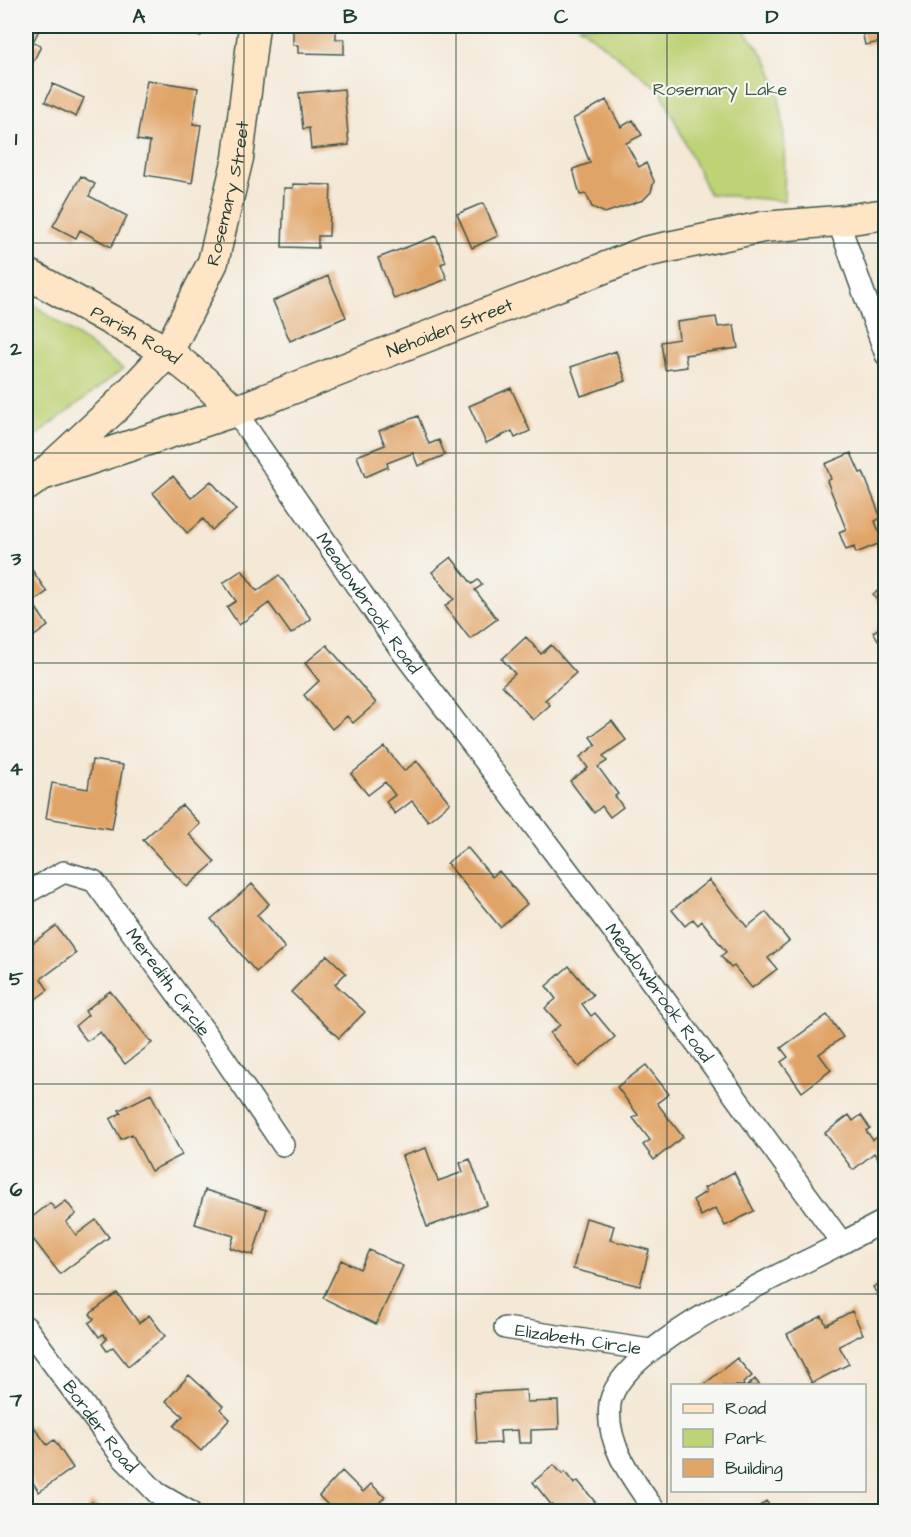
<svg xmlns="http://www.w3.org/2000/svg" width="911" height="1537" viewBox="0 0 911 1537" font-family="'Architects Daughter',sans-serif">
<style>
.green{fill:#bed276;stroke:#6e8855;stroke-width:1.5}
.building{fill:#e1a467}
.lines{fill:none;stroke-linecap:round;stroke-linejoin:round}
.street-casing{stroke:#3f574c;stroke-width:24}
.secondary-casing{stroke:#3f574c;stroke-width:33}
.street{stroke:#fff;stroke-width:21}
.secondary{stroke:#fde5c5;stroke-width:30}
.grid{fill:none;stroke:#1f3d34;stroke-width:1.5;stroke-opacity:0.55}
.labels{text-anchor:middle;stroke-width:4.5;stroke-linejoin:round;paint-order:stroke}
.park-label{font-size:18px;fill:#3f5b41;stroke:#f6f6f2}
.street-label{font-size:18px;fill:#1f3d34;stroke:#f6f6f2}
.neatline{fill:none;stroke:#1f3d34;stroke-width:2}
.grid-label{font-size:20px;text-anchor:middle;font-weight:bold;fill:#1f3d34}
</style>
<rect width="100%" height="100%" fill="#f6f6f2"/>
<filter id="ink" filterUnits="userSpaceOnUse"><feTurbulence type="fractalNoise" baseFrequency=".0167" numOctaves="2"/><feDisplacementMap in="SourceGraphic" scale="12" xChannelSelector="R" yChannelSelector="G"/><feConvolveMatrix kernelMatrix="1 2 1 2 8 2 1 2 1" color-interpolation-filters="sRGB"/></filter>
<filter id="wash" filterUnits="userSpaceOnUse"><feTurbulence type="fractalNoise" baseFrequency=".008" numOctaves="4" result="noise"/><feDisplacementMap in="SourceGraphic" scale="24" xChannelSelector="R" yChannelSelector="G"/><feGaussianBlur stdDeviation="1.35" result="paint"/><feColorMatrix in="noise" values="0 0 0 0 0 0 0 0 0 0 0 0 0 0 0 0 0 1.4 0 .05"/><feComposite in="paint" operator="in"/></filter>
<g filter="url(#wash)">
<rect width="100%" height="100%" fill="#f4e8d6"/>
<path class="green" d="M 579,26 L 740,26 C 750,38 764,53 770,67 C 787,110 785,156 784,201 L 709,194 L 661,91 Z
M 26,299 L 123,369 L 26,443 Z"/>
<g id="blocks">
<path class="building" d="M 26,26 L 41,26 L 33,42 L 41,46 L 32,64 L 26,61 Z
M 168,26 L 202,26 L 201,36 L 167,32 Z
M 301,26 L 336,26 L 336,39 L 344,39 L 344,54 L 298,53 L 298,45 L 293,45 L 293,29 L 301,28 Z
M 861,26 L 886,26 L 886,41 L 865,45 Z
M 147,80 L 198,88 L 193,124 L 201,125 L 192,183 L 145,175 L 150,142 L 137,140 Z
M 53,84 L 84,98 L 76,117 L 45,102 Z
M 344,89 L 349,145 L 311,149 L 309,128 L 303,129 L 299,93 Z
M 606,100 L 621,127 L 633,120 L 642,135 L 626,143 L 639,167 L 646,163 L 654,181 L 651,192 L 643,200 L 605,213 L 592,207 L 586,194 L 580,195 L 573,169 L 590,163 L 573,119 Z
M 81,176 L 95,184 L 89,196 L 127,216 L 111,247 L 80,230 L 76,238 L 53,226 Z
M 293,184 L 331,185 L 329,236 L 318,236 L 318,248 L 282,247 L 284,188 L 293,188 Z
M 483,203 L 498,236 L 472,248 L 457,214 Z
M 436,236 L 446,262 L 441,264 L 447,279 L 394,299 L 378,258 Z
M 328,276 L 346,317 L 290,341 L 273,301 Z
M 716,317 L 718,327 L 734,325 L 738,348 L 685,355 L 687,367 L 665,370 L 661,342 L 679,339 L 677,322 Z
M 616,351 L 626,381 L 581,396 L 571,367 Z
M 511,388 L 530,431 L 515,438 L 512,431 L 486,443 L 469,406 Z
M 418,416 L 429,444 L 439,440 L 445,455 L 418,466 L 413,453 L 387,463 L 388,467 L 365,477 L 357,456 L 385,445 L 379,431 Z
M 851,453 L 860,473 L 863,472 L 881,518 L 875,521 L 883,542 L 856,553 L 854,547 L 846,550 L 839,532 L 846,529 L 827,481 L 831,479 L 825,464 Z
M 173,476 L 191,498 L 211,481 L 236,510 L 212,530 L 203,519 L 187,533 L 153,493 Z
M 451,557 L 472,584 L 478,580 L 482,585 L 475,590 L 497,619 L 470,639 L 445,606 L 454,599 L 432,572 Z
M 26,561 L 47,592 L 32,602 L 48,626 L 30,639 L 26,632 Z
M 242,570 L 257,591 L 279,575 L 311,619 L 291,634 L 269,603 L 239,625 L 227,607 L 236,601 L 223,583 Z
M 886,586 L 886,613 L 873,594 Z
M 886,624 L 886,652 L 873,632 Z
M 526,637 L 541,654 L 551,645 L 576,673 L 545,700 L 550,705 L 533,720 L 502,685 L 515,674 L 502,659 Z
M 327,645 L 376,703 L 353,723 L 347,716 L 332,729 L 304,695 L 319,681 L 305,663 Z
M 612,721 L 626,740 L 603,756 L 607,761 L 598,767 L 618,794 L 615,796 L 623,807 L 610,817 L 602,806 L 594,813 L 570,781 L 588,768 L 580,757 L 596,745 L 590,737 Z
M 385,747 L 404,771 L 417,761 L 450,803 L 428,821 L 412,801 L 395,814 L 386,802 L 395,795 L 385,782 L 368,795 L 351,774 Z
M 92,760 L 123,765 L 112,829 L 46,818 L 52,783 L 88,789 Z
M 182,805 L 200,824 L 189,834 L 215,862 L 187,887 L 143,840 Z
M 467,847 L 492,877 L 499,871 L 527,904 L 500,927 L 447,863 Z
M 709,880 L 747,927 L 766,912 L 789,941 L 768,958 L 777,969 L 752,988 L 734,966 L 731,968 L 721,956 L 726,952 L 702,921 L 698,925 L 693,919 L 685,926 L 672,910 Z
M 252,884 L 269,904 L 257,915 L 285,948 L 256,972 L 211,919 Z
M 56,926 L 76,953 L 41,979 L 48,990 L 30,1003 L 26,997 L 26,948 Z
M 327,955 L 346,973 L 335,984 L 365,1012 L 339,1038 L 291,992 Z
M 569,966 L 593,995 L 582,1004 L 591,1016 L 595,1013 L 615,1037 L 579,1067 L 550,1033 L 560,1025 L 545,1008 L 556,999 L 546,986 Z
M 110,991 L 152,1043 L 125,1064 L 100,1032 L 87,1041 L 75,1026 L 88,1015 L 85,1011 Z
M 827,1015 L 843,1037 L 819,1054 L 831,1070 L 802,1092 L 781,1062 L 788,1057 L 781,1048 Z
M 646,1065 L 669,1094 L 657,1103 L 683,1137 L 654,1160 L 643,1145 L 650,1140 L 633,1118 L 638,1115 L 617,1087 Z
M 151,1094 L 182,1155 L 151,1171 L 132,1134 L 121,1139 L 110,1119 L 121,1113 L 119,1110 Z
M 849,1115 L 853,1121 L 861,1115 L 870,1128 L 866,1131 L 873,1140 L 886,1131 L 886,1155 L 879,1160 L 874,1153 L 853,1170 L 825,1133 Z
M 426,1148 L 438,1181 L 463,1172 L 460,1163 L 470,1159 L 487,1205 L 427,1227 L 402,1156 Z
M 734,1172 L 754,1211 L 725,1226 L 716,1208 L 701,1216 L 693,1200 L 706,1192 L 704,1188 Z
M 205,1190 L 267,1209 L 253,1255 L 230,1248 L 234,1236 L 195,1224 Z
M 66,1201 L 76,1214 L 66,1222 L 76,1235 L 96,1220 L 109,1237 L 60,1274 L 26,1230 L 26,1222 L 50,1203 L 55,1209 Z
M 586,1218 L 614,1226 L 610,1240 L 649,1250 L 640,1286 L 573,1269 Z
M 369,1250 L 403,1266 L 376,1324 L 323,1298 L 341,1260 L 360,1269 Z
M 886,1280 L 886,1309 L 873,1287 Z
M 117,1293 L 139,1323 L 149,1315 L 165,1336 L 128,1366 L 113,1347 L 107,1351 L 102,1344 L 107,1339 L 103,1334 L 99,1337 L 89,1323 L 94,1319 L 90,1314 Z
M 852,1311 L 863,1334 L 839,1346 L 849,1364 L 812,1383 L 787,1334 L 822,1316 L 826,1325 Z
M 737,1358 L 752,1376 L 743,1383 L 744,1386 L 702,1386 Z
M 189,1375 L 223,1406 L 220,1409 L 230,1419 L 201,1451 L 174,1426 L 183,1416 L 166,1401 Z
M 755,1379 L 760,1386 L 747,1386 Z
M 526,1390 L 527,1402 L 558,1401 L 559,1429 L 531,1430 L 531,1443 L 519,1443 L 518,1430 L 500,1431 L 501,1443 L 477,1444 L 474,1393 Z
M 32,1424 L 47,1445 L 54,1440 L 73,1468 L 39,1492 L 28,1475 L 26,1477 L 26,1429 Z
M 554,1465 L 562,1474 L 565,1472 L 574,1484 L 578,1481 L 600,1508 L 595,1512 L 557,1512 L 533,1482 Z
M 342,1471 L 363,1492 L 371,1484 L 385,1497 L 378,1504 L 386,1512 L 335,1512 L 319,1496 Z
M 766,1501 L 772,1509 L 776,1506 L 780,1511 L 785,1508 L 787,1512 L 752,1512 Z
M 92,1502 L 104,1512 L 85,1512 Z
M 886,1505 L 886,1512 L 873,1512 Z"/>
</g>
</g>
<g filter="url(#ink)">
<use href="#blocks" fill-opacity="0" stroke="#3f574c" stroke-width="1.5"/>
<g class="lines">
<defs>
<g id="street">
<path d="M 838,221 L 886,355"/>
<path id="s1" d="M 235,411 L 401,650 L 643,970 L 842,1243 C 790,1271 618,1345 610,1404 C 605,1445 634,1481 656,1512"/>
<path id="s2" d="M 26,893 L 64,872 L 94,881 L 222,1055 L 283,1145"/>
<path d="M 842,1243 L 886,1220"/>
<path id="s3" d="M 26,1327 L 123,1458 L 157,1493 L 190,1512"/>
<path id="s4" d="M 505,1328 L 650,1350"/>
</g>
<g id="secondary">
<path id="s5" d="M 26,273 L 168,352 L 204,381 L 235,411"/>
<path id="s6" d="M 49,469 L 116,407 L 168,352 L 213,262 L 238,158 L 254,26"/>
<path id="s7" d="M 26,486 L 42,475 L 235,411 L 645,252 L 763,227 L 838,221 L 886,214"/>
</g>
</defs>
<use href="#street" class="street-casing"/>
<use href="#secondary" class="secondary-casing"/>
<use href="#street" class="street"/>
<use href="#secondary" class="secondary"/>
</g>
</g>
<path class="grid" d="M 244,26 L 244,1512M 456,26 L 456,1512M 667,26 L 667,1512M 26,243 L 886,243M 26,453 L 886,453M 26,663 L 886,663M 26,874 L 886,874M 26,1084 L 886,1084M 26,1294 L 886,1294"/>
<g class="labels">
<g class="park-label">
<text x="720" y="95">Rosemary Lake</text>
</g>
<g class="street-label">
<text dy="6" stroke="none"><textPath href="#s6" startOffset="338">Rosemary Street</textPath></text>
<text dy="6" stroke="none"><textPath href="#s7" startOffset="453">Nehoiden Street</textPath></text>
<text dy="6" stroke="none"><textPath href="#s5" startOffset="126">Parish Road</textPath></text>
<text dy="6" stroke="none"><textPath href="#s1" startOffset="234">Meadowbrook Road</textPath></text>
<text dy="6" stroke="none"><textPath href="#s2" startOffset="200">Meredith Circle</textPath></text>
<text dy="6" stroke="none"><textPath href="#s1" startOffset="720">Meadowbrook Road</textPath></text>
<text dy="6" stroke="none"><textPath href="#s4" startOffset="74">Elizabeth Circle</textPath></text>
<text dy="6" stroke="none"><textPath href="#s3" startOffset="124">Border Road</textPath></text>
</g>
</g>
<rect width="911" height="1537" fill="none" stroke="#f6f6f2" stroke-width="66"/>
<rect x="671" y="1384" width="195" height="108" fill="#f6f6f2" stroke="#a0aca6" stroke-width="1.5"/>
<rect x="683" y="1404" width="30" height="9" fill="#fde5c5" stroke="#a0aca6" stroke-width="1.5"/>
<text x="725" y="1414" font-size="18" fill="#1f3d34">Road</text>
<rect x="683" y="1429" width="30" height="18" fill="#bed276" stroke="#a0aca6" stroke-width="1.5"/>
<text x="725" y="1444" font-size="18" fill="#1f3d34">Park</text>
<rect x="683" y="1459" width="30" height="18" fill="#e1a467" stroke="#a0aca6" stroke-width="1.5"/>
<text x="725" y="1474" font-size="18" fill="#1f3d34">Building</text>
<rect x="33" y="33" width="845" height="1471" class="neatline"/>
<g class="grid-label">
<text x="139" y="23">A</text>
<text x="350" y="23">B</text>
<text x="561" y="23">C</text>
<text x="772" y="23">D</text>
<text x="16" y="145">1</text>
<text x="16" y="355">2</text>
<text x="16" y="565">3</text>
<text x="16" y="775">4</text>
<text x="16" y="985">5</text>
<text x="16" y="1196">6</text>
<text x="16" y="1406">7</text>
</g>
</svg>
